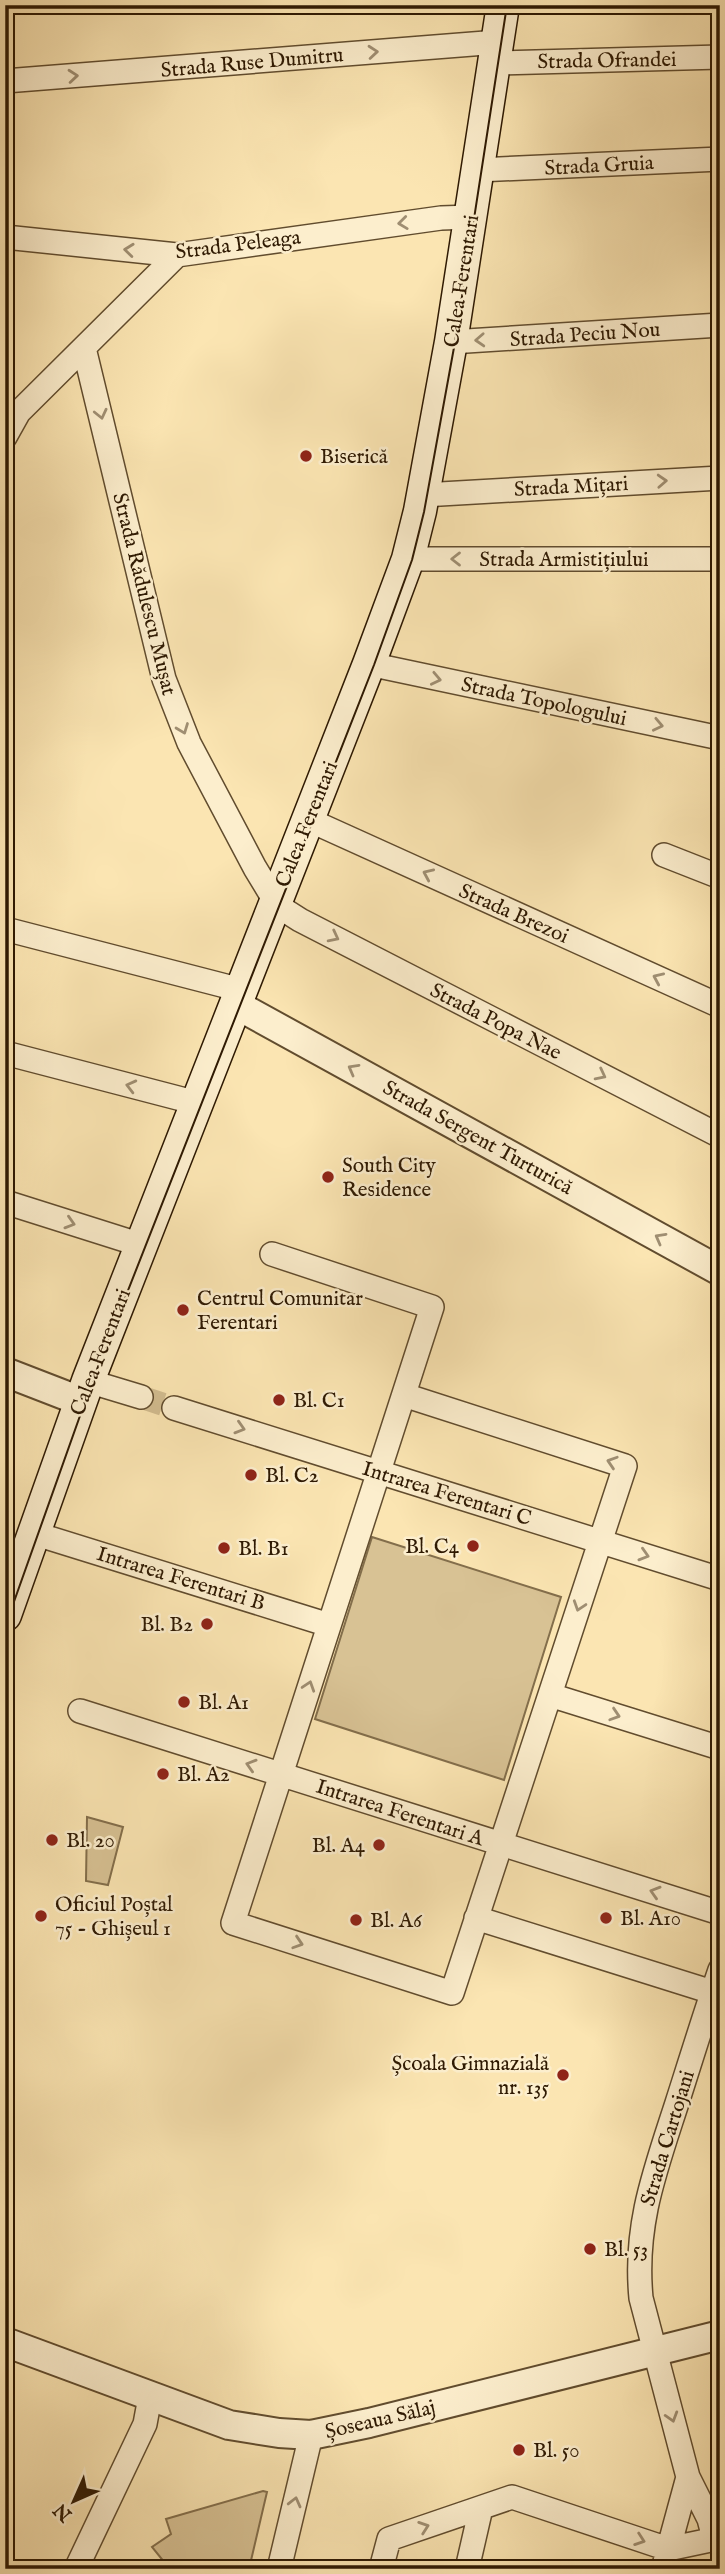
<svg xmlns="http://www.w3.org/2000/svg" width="725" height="2574" viewBox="0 0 725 2574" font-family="'IM FELL English',serif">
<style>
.green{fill:#d8c294;stroke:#836e4b;stroke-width:2}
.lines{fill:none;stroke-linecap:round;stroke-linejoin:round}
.minor-tunnel{stroke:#d2bc8f;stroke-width:23;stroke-dasharray:23 11;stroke-linecap:butt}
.minor-casing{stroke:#614c2e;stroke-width:26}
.tertiary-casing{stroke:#614c2e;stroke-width:32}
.secondary-casing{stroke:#2e1902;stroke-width:35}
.minor{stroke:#fceecd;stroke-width:23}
.tertiary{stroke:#fceecd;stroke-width:28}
.secondary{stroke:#fceecd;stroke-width:32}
.tram{stroke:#2e1902;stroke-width:2}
.oneway{stroke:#9f8e72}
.poi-dot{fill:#8f2418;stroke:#fceecd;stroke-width:2.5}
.labels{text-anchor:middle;stroke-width:5;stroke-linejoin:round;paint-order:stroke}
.street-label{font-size:21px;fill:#2e1902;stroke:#fceecd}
.poi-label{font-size:21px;fill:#2e1902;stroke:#fceecd;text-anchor:start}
</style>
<rect width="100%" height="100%" fill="#fbe5b2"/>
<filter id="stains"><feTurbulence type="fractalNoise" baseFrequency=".00286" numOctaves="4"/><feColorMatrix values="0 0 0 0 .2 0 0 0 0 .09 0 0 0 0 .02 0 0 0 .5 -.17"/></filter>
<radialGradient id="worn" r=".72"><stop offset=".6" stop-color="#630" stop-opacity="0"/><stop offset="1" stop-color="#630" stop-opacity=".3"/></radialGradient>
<path class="green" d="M 372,1537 L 561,1597 L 504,1780 L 315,1719 Z
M 87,1817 L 123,1827 L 108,1885 L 86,1881 Z
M 263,2491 L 267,2492 L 249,2569 L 163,2569 L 165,2563 L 152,2547 L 171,2534 L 166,2519 Z"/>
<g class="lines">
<path class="minor-tunnel" d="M 141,1397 L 174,1408"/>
<defs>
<path id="minor" d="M 495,63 L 720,57
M 5,81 L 498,42
M 478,170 L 720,159
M 5,237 L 177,255 L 441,218 L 471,217
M 451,342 L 720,325
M 84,348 L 164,679 L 189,743 L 255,868 L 278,906 L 300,920 L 720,1136
M 5,437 L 19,412 L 177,255
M 423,495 L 720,478
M 408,559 L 720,559
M 369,664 L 720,738
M 309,820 L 720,1006
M 664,855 L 720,877
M 5,929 L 241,990
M 5,1053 L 197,1103
M 5,1202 L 141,1245
M 272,1254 L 432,1307 L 233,1923 L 452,1993 L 625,1466 L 404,1395
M 88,1381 L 141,1397
M 174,1408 L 720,1579
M 33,1533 L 329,1625
M 550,1695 L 720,1748
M 80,1711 L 720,1913
M 476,1918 L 712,1992
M 688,2477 L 709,2519 L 714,2538
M 76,2569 L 145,2424 L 150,2397
M 279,2569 L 311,2435
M 381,2569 L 389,2539 L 512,2497 L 668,2549 L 720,2538
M 467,2569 L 481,2508
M 663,2569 L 688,2477 L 641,2298 C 634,2225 655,2171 677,2103 C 691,2059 705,2014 720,1970"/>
<path id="tertiary" d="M 235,1004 L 720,1271
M 5,1372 L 80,1401
M 5,2342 L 229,2425 L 279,2433 L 311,2435 L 369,2423 L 720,2335"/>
<path id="secondary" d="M 5,1615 L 88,1381 L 369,664 L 408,559 L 420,511 L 451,342 L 503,5"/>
</defs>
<use href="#minor" class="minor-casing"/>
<use href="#tertiary" class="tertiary-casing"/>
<use href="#secondary" class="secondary-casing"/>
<use href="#minor" class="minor"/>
<use href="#tertiary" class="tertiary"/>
<use href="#secondary" class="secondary"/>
<path class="tram" d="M 5,1627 L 92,1382 L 374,665 L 412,560 L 424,512 L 455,342 L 507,5"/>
</g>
<defs><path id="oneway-chevron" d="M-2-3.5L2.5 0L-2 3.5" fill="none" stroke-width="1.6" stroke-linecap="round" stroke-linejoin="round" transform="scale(1.75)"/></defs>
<g class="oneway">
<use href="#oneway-chevron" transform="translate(373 52) rotate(-5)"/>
<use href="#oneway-chevron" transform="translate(73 76) rotate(-5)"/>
<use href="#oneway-chevron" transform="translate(403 223) rotate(173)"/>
<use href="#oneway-chevron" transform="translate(129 250) rotate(-174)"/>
<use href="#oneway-chevron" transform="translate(480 340) rotate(177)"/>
<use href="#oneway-chevron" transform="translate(101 414) rotate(77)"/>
<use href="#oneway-chevron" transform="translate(662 481) rotate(-3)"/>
<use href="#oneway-chevron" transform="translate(456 559) rotate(-180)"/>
<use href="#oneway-chevron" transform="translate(436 679) rotate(12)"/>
<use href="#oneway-chevron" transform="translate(658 725) rotate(12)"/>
<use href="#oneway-chevron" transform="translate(183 729) rotate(69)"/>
<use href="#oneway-chevron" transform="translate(428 874) rotate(-156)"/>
<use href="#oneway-chevron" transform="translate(334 937) rotate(27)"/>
<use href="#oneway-chevron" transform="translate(658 978) rotate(-156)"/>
<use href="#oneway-chevron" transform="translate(353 1069) rotate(-151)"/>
<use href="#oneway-chevron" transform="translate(601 1075) rotate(27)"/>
<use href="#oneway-chevron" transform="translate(131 1086) rotate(-166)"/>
<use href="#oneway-chevron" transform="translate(70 1223) rotate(17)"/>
<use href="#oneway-chevron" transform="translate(660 1238) rotate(-151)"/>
<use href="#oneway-chevron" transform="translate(240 1428) rotate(17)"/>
<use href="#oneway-chevron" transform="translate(612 1462) rotate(-162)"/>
<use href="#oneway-chevron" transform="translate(644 1555) rotate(17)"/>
<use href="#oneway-chevron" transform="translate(579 1606) rotate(108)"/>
<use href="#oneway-chevron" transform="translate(309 1686) rotate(-72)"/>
<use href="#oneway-chevron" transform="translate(615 1715) rotate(18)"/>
<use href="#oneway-chevron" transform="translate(251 1765) rotate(-163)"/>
<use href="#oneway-chevron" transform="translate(655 1892) rotate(-163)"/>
<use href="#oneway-chevron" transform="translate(298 1943) rotate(18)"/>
<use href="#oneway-chevron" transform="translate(672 2417) rotate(73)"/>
<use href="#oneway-chevron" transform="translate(295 2502) rotate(-76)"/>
<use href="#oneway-chevron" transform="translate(424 2527) rotate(-19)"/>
<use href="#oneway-chevron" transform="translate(640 2540) rotate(19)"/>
</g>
<g class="poi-dot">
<circle cx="306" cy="456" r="7"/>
<circle cx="328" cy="1177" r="7"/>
<circle cx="183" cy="1310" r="7"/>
<circle cx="279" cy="1400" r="7"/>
<circle cx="251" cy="1475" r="7"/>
<circle cx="473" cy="1546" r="7"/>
<circle cx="224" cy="1548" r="7"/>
<circle cx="207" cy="1624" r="7"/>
<circle cx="184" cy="1702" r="7"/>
<circle cx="163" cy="1774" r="7"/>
<circle cx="52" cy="1840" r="7"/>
<circle cx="379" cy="1845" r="7"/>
<circle cx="41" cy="1916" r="7"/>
<circle cx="606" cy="1918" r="7"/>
<circle cx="356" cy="1920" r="7"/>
<circle cx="563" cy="2075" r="7"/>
<circle cx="590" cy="2249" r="7"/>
<circle cx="519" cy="2450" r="7"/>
</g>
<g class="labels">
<g class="street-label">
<text transform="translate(607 60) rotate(-1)" y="7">Strada Ofrandei</text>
<text transform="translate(252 62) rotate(-5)" y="7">Strada Ruse Dumitru</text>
<text transform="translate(599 165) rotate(-3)" y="7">Strada Gruia</text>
<text transform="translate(238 244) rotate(-7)" y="7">Strada Peleaga</text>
<text transform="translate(461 281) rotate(-81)" y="7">Calea Ferentari</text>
<text transform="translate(585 334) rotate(-4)" y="7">Strada Peciu Nou</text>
<text transform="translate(571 486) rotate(-3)" y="7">Strada Mițari</text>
<text x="564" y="566">Strada Armistițiului</text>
<text transform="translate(145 594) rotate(76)" y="7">Strada Rădulescu Mușat</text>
<text transform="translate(544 701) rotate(12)" y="7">Strada Topologului</text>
<text transform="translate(306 824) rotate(-68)" y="7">Calea Ferentari</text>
<text transform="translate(514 913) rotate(24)" y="7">Strada Brezoi</text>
<text transform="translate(496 1021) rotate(27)" y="7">Strada Popa Nae</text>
<text transform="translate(478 1137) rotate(29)" y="7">Strada Sergent Turturică</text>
<text transform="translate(100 1352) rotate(-69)" y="7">Calea Ferentari</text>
<text transform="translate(447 1493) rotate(17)" y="7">Intrarea Ferentari C</text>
<text transform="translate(181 1578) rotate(17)" y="7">Intrarea Ferentari B</text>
<text transform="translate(400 1812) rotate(18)" y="7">Intrarea Ferentari A</text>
<text transform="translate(667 2138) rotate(-73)" y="7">Strada Cartojani</text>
<text transform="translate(380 2419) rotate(-13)" y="7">Șoseaua Sălaj</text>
</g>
<g class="poi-label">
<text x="320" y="463">Biserică</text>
<text x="342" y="1172">South City<tspan x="342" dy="24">Residence</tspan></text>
<text x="197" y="1305">Centrul Comunitar<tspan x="197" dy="24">Ferentari</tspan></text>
<text x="293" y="1407">Bl. C1</text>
<text x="265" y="1482">Bl. C2</text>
<text x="459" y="1553" text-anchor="end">Bl. C4</text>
<text x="238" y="1555">Bl. B1</text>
<text x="193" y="1631" text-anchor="end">Bl. B2</text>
<text x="198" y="1709">Bl. A1</text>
<text x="177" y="1781">Bl. A2</text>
<text x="66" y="1847">Bl. 20</text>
<text x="365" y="1852" text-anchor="end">Bl. A4</text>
<text x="55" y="1911">Oficiul Poștal<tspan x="55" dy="24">75 - Ghișeul 1</tspan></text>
<text x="620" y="1925">Bl. A10</text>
<text x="370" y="1927">Bl. A6</text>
<text x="549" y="2070" text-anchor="end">Școala Gimnazială<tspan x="549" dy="24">nr. 135</tspan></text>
<text x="604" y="2256">Bl. 53</text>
<text x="533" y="2457">Bl. 50</text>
</g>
</g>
<rect width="725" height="2574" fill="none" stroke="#fbe5b2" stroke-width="28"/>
<rect x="7" y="7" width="711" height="2560" fill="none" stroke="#2e1902" stroke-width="3.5"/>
<rect x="14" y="14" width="697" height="2546" fill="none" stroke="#2e1902" stroke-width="2"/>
<g transform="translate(74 2501) rotate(225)" stroke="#fceecd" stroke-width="5" paint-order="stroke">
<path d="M0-5L12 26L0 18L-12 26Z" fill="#2e1902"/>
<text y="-10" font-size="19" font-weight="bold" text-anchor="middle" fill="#2e1902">N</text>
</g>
<rect width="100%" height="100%" filter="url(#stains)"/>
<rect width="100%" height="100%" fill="url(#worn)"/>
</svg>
